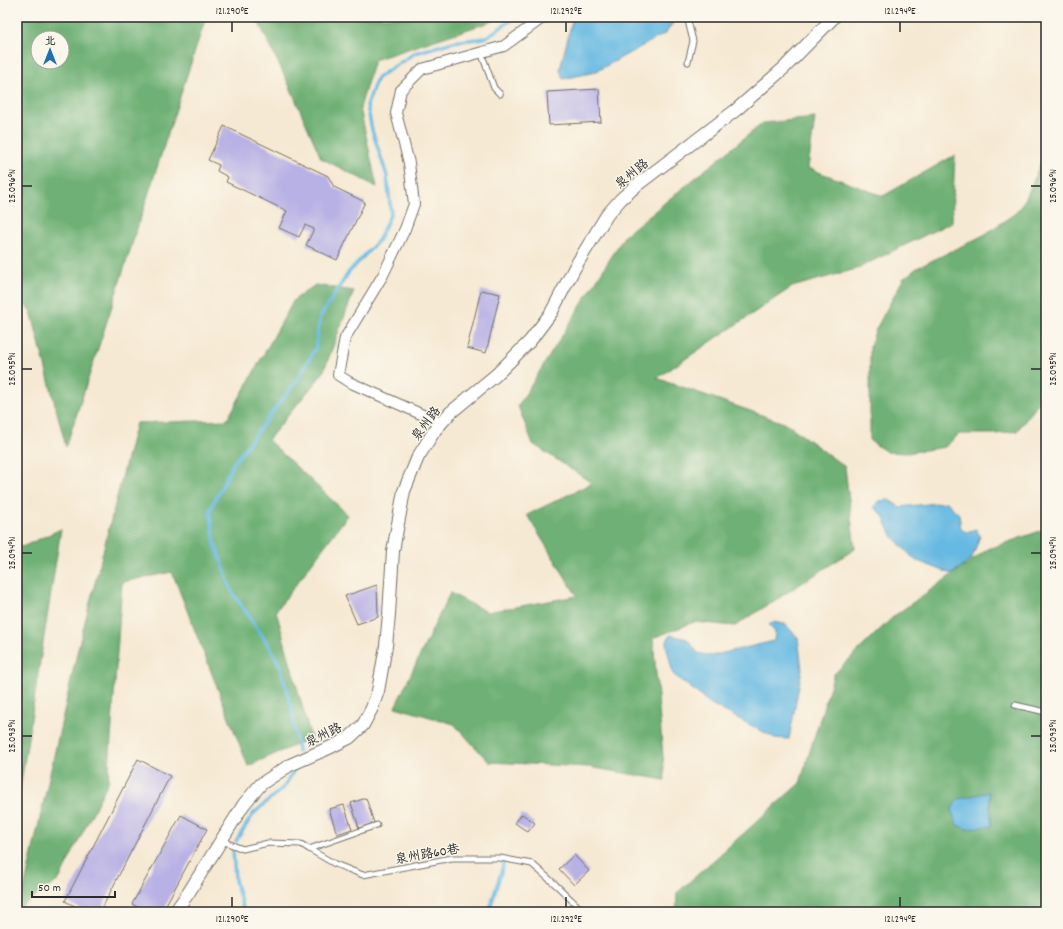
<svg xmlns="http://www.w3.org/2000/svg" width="1063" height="929" viewBox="0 0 1063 929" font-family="Dekko,'LXGW WenKai TC',sans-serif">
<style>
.forest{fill:#6eb074;stroke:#4c6e50;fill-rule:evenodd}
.water{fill:#66b9e2;stroke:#487286}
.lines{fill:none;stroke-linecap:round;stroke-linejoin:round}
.stream{stroke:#66b9e2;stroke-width:3.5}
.building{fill:#b8b1e5}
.service-casing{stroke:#726e66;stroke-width:7}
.minor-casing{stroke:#726e66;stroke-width:12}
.tertiary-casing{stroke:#726e66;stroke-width:14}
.service{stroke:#fff;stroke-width:5}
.minor{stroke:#fff;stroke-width:10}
.tertiary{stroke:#fff;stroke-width:12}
.ticks{fill:none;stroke:#2b2b2b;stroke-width:1.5}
.labels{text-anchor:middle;stroke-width:3;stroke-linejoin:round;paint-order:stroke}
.street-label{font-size:13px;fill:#2b2b2b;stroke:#fbf7ec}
.neatline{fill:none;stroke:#2b2b2b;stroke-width:1.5}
.ticks-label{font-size:10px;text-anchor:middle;fill:#2b2b2b}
</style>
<rect width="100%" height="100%" fill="#fbf7ec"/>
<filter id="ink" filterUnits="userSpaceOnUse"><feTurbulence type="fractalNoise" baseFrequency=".025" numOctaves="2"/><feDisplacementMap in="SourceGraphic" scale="8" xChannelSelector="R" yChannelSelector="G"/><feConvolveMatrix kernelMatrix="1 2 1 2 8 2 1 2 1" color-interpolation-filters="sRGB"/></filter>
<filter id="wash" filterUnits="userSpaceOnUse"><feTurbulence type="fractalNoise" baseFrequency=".012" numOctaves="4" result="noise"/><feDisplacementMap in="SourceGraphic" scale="16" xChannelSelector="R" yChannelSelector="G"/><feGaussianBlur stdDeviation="0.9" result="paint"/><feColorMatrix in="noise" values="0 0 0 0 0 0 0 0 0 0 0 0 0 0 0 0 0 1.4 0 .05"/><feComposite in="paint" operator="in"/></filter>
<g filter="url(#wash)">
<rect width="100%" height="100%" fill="#f6e9d3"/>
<path class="forest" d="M 17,17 L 206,17 L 66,447 L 31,311 L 17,298 ZM 38,38 L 62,38 L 62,62 L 38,62 Z
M 256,17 L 498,17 L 490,22 L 374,60 L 360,108 L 377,187 L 321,158 L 290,87 Z
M 815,118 L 808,168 L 883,196 L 955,155 L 952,222 L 856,269 L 792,287 L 657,378 L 787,424 L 845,467 L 855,549 L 735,626 L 694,622 L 653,638 L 665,780 L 589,767 L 489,762 L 454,724 L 395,707 L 450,593 L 487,612 L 577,596 L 527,515 L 592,483 L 533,444 L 518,406 L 625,235 L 763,123 Z
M 1046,150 L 1046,394 L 1017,431 L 996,434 L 959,434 L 945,447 L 907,453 L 887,452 L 870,441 L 870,346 L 876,329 L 903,279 L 917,268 L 984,235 L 1017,212 L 1027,196 Z
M 315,285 L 354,291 L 323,373 L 268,440 L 348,515 L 276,611 L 311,738 L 248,766 L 172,572 L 122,582 L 108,782 L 59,880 L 20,907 L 78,649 L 136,423 L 227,420 L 294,300 Z
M 61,529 L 17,808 L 17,544 L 22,547 Z
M 1046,529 L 1046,912 L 676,912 L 677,893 L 800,783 L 834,674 L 894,616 L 988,549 Z"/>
<path class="water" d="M 573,17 L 674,17 L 675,20 L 666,33 L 595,72 L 563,79 L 560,69 Z
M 889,500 L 900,507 L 947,502 L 959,514 L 961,529 L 966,532 L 976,529 L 980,536 L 972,558 L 952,574 L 915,560 L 893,537 L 882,514 L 873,507 L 880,501 Z
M 772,622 L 785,624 L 798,638 L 802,669 L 789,739 L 775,738 L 711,704 L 673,674 L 666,644 L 670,635 L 687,639 L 698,653 L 711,656 L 774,641 L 775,632 L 769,625 Z
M 989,792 L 992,826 L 966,829 L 957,825 L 951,810 L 958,799 Z"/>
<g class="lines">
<path class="stream" d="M 298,751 L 292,710 L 281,668 L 272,650 L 232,592 L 215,544 L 210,510 L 233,464 L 297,380 L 315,349 L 320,317 L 349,272 L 378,241 L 391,213 L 387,176 L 372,130 L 367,105 L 377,78 L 415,53 L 453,42 L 485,38 L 516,17
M 236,841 L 254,813 L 284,787 L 296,767
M 233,849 L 235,880 L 244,912
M 489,912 L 504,862"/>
</g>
<g id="blocks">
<path class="building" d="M 599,89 L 601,122 L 549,125 L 547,92 Z
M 224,126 L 328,176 L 334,187 L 365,202 L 337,260 L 306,245 L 314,229 L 305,225 L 299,237 L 279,228 L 287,211 L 226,182 L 228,177 L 217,171 L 219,165 L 208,160 Z
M 481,290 L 500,294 L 486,353 L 467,348 Z
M 377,585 L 378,617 L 357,624 L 345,596 Z
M 138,759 L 170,776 L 100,912 L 86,912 L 65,901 Z
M 366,798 L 374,823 L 359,828 L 351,803 Z
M 344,805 L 352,829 L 337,834 L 329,809 Z
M 522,814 L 535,823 L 528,832 L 515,823 Z
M 181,815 L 207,829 L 162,912 L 146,912 L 132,904 Z
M 574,855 L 589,871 L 574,885 L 559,869 Z"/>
</g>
</g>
<g filter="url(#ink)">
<use href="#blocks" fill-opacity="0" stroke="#726e66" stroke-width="1"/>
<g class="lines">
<defs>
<path id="service" d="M 687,17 L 693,41 L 688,62
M 481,52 L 494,88 L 500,94
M 1015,705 L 1046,712
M 222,841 L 243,849 L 268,843 L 301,844 L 309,849 L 377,825
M 309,849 L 335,864 L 363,875 L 452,858 L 500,858 L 532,864 L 556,885 L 584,912"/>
<path id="minor" d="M 441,423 L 349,382 L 338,375 L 345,338 L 383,275 L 405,229 L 414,204 L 409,163 L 396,113 L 401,90 L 422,69 L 504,46 L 541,19 L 547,17"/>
<path id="tertiary" d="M 175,912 L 189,892 L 244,804 L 261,784 L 290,765 L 331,747 L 349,738 L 363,725 L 372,708 L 378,691 L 386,646 L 389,614 L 393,551 L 404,491 L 418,457 L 435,430 L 450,413 L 496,375 L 530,341 L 551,313 L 575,267 L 607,215 L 621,199 L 637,185 L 736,110 L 784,68 L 834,17"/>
</defs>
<use href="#service" class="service-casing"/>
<use href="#minor" class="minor-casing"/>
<use href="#tertiary" class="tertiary-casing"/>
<use href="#service" class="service"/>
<use href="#minor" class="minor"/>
<use href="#tertiary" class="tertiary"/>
</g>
</g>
<path class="ticks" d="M 232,22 L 232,32M 566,22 L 566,32M 900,22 L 900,32M 22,186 L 32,186M 1031,186 L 1041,186M 22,369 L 32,369M 1031,369 L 1041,369M 22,553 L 32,553M 1031,553 L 1041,553M 22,736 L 32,736M 1031,736 L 1041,736M 232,897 L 232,907M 566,897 L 566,907M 900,897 L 900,907"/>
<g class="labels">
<g class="street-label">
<text transform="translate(631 173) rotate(-40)" y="5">泉州路</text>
<text transform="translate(425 423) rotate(-53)" y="5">泉州路</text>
<text transform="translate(323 734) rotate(-26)" y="5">泉州路</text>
<text transform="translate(427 853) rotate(-10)" y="5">泉州路60巷</text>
</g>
</g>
<rect width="1063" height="929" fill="none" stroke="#fbf7ec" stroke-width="44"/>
<g transform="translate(50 50)"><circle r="19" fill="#fbf7ec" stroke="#a8a59f"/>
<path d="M0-3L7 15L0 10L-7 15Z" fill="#1f6fb2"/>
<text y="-6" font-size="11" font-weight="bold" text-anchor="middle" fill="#2b2b2b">北</text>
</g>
<path d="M32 891v6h83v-6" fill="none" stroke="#2b2b2b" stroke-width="2"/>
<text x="38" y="891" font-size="12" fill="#2b2b2b" stroke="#fbf7ec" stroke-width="3" paint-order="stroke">50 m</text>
<rect x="22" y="22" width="1019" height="885" class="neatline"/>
<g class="ticks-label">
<text x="232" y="14">121.290°E</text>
<text x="566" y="14">121.292°E</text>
<text x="900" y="14">121.294°E</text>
<text transform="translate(11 186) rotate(-90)" y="4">25.096°N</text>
<text transform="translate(1052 186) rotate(-90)" y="4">25.096°N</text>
<text transform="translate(11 369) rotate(-90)" y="4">25.095°N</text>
<text transform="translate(1052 369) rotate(-90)" y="4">25.095°N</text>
<text transform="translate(11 553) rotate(-90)" y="4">25.094°N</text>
<text transform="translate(1052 553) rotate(-90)" y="4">25.094°N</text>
<text transform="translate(11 736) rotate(-90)" y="4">25.093°N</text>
<text transform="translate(1052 736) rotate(-90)" y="4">25.093°N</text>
<text x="232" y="922">121.290°E</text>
<text x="566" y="922">121.292°E</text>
<text x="900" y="922">121.294°E</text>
</g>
</svg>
